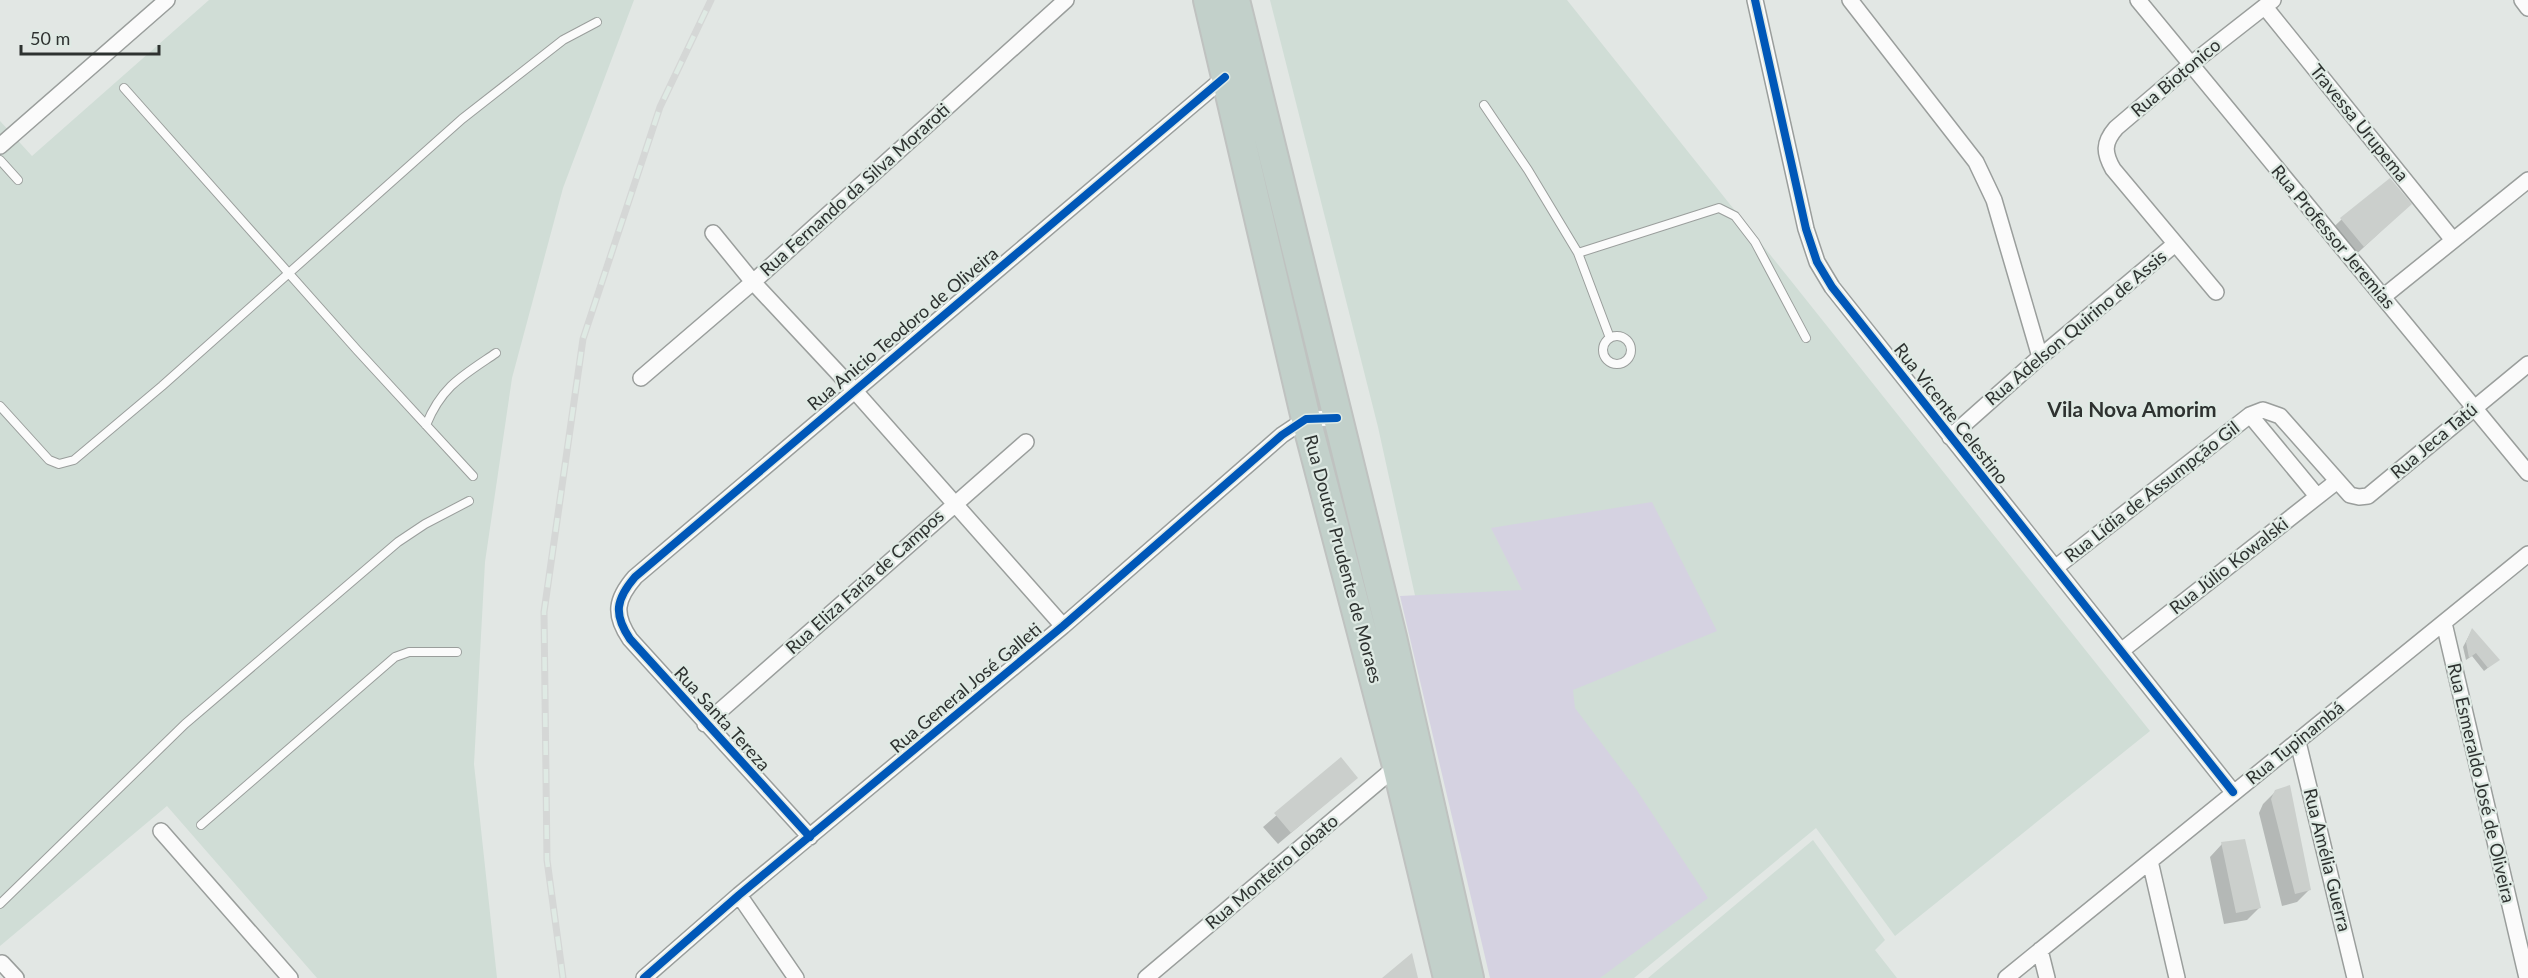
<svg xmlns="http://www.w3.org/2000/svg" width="2528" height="978" viewBox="0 0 2528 978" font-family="Lato,sans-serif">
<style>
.built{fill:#d0ddd6}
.green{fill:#d5d2e1}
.shadow{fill:#0003}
.building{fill:#cbcfcc}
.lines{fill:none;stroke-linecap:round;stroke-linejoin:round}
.lane-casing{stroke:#9a9e9c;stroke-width:10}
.street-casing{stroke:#9a9e9c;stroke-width:18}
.highway-casing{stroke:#bfc2c0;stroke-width:32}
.lane{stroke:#fbfbfb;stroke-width:8}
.street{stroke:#fbfbfb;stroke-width:15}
.highway{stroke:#c2d0ca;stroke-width:28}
.rail-casing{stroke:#d5d7d6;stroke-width:7}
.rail{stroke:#dfeae4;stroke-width:4.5;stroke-dasharray:14;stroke-linecap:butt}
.cycleway-casing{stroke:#dfeae4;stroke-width:11}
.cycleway{stroke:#0057b8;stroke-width:8}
.labels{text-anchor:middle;stroke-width:4.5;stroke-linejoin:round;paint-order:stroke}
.street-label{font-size:18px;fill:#2e3230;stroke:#dfeae4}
.quarter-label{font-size:21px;font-weight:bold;fill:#2e3230;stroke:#dfeae4}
</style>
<rect width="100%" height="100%" fill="#e2e7e4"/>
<path class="built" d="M 209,0 L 634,0 L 563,188 L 512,378 L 485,562 L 474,764 L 497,978 L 317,978 L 167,806 L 0,946 L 0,121 L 32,156 Z
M 1270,0 L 1567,0 L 2150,731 L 1895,936 L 1816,828 L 1634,978 L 1499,978 L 1378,427 Z
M 1813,840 L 1885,940 L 1875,950 L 1897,978 L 1648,978 Z"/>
<path class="green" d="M 1652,502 L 1717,631 L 1573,690 L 1575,708 L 1636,789 L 1708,898 L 1600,978 L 1490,978 L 1400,596 L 1522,590 L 1491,528 Z"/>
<path class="shadow" d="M 2390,180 L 2410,204 L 2347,263 L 2324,236 L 2341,220 Z
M 2472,630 L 2494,663 L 2484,671 L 2472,656 L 2466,660 L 2463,647 Z
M 1341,759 L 1356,778 L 1278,844 L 1263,827 Z
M 2276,791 L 2310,889 L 2297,902 L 2282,906 L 2259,813 L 2263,804 Z
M 2222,844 L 2260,907 L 2247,920 L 2224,924 L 2210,857 Z"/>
<path class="building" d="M 2390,178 L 2412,204 L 2364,247 L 2340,218 Z
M 2472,628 L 2500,660 L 2488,668 L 2476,653 L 2469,658 L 2466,642 Z
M 1341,757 L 1358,778 L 1291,833 L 1274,813 Z
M 2290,785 L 2311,890 L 2295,894 L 2271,799 L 2275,790 Z
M 2245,839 L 2261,908 L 2236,913 L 2221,842 Z
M 1412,953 L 1418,978 L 1382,978 Z"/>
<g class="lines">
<defs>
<path id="lane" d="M 124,88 L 357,350 L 473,476
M 1484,105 L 1528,170 L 1578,253 L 1610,338
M 0,160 L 18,180
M 1578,253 L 1719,208 L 1735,216 L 1755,242 L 1806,338
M1603 350a14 14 0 1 1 28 0a14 14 0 1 1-28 0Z
M 0,406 L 49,460 L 59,464 L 74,460 L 162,386 L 462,119 L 563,40 L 597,22
M 426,425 C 442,386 462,376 496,353
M 201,825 L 395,657 L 409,652 L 457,652
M 0,904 L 185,724 L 398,542 L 425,524 L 469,501"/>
<path id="street" d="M 1755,0 L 1806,229 L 1817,262 L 1832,287 L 2233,792
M 1850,0 L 1976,162 L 1994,200 L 2040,357
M 2138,0 L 2528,473
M 2522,0 L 2528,8
M 2265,7 L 2453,240
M 0,146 L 167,0
M 713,233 L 753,282 L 854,390 L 1063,626
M 2216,292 L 2113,169 C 2104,153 2103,143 2116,128 L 2190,65 L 2273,0
M 2383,297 L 2528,180
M 641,378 L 753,282 L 1066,0
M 2250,415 L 2317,496
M 1950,437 L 2040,357 L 2175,244
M 2055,568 L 2250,415 L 2263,410 L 2280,416 L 2350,495 L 2359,497 L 2368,496 L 2528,364
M 2444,623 L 2527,978
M 2121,651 L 2336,482
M 705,724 L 1026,442
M 2298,742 L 2355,978
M 161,831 L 290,978
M 810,837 L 630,639 C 613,614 616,599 635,577 L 1225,77
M 2150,861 L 2177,978
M 739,895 L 796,978
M 2040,950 L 2047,978
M 2,963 L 16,978
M 644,978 L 739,895 L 1063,626 L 1282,435 L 1306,419 L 1337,418
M 1146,978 L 1397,766
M 2006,978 L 2528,554"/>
<path id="highway" d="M 1208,0 L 1306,419 L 1397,766 L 1448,978
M 1235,0 L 1392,637 L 1469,978"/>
</defs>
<use href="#lane" class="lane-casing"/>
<use href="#street" class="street-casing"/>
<use href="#highway" class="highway-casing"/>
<use href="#lane" class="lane"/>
<use href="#street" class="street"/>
<use href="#highway" class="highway"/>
<defs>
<path id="rail" d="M 563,978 L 547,860 L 544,612 L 583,339 L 660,107 L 711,0"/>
</defs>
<use href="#rail" class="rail-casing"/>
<use href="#rail" class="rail"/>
<defs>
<path id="cycleway" d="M 1755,0 L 1806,229 L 1817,262 L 1832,287 L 2233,792
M 810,837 L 630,639 C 613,614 616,599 635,577 L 1225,77
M 644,978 L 739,895 L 1063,626 L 1282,435 L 1306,419 L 1337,418"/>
</defs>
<use href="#cycleway" class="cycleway-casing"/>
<use href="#cycleway" class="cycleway"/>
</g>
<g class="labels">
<g class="street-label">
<text transform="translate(2176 78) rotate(-40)" y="6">Rua Biotonico</text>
<text transform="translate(2359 123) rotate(51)" y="6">Travessa Urupema</text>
<text transform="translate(855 190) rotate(-42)" y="6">Rua Fernando da Silva Moraroti</text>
<text transform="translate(2333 237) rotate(50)" y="6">Rua Professor Jeremias</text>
<text transform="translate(2076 328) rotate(-40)" y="6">Rua Adelson Quirino de Assis</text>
<text transform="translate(903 329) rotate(-40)" y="6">Rua Anicio Teodoro de Oliveira</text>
<text transform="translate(1951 414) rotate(52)" y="6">Rua Vicente Celestino</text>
<text transform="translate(2434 441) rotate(-40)" y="6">Rua Jeca Tatú</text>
<text transform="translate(2152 492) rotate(-38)" y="6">Rua Lídia de Assumpção Gil</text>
<text transform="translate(1343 559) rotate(75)" y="6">Rua Doutor Prudente de Moraes</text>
<text transform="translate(2229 566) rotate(-38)" y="6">Rua Júlio Kowalski</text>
<text transform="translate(865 582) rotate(-42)" y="6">Rua Eliza Faria de Campos</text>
<text transform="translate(966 688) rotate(-40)" y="6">Rua General José Galleti</text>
<text transform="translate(722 719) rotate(48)" y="6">Rua Santa Tereza</text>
<text transform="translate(2295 743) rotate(-39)" y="6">Rua Tupinambá</text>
<text transform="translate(2481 783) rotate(77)" y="6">Rua Esmeraldo José de Oliveira</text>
<text transform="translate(2327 860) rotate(76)" y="6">Rua Amélia Guerra</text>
<text transform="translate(1272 872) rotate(-40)" y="6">Rua Monteiro Lobato</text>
</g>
<g class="quarter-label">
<text x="2132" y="417">Vila Nova Amorim</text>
</g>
</g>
<path d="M21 45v9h138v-9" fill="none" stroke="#2e3230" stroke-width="3"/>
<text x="30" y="45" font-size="18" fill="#2e3230" stroke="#dfeae4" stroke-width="4.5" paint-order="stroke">50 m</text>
</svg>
